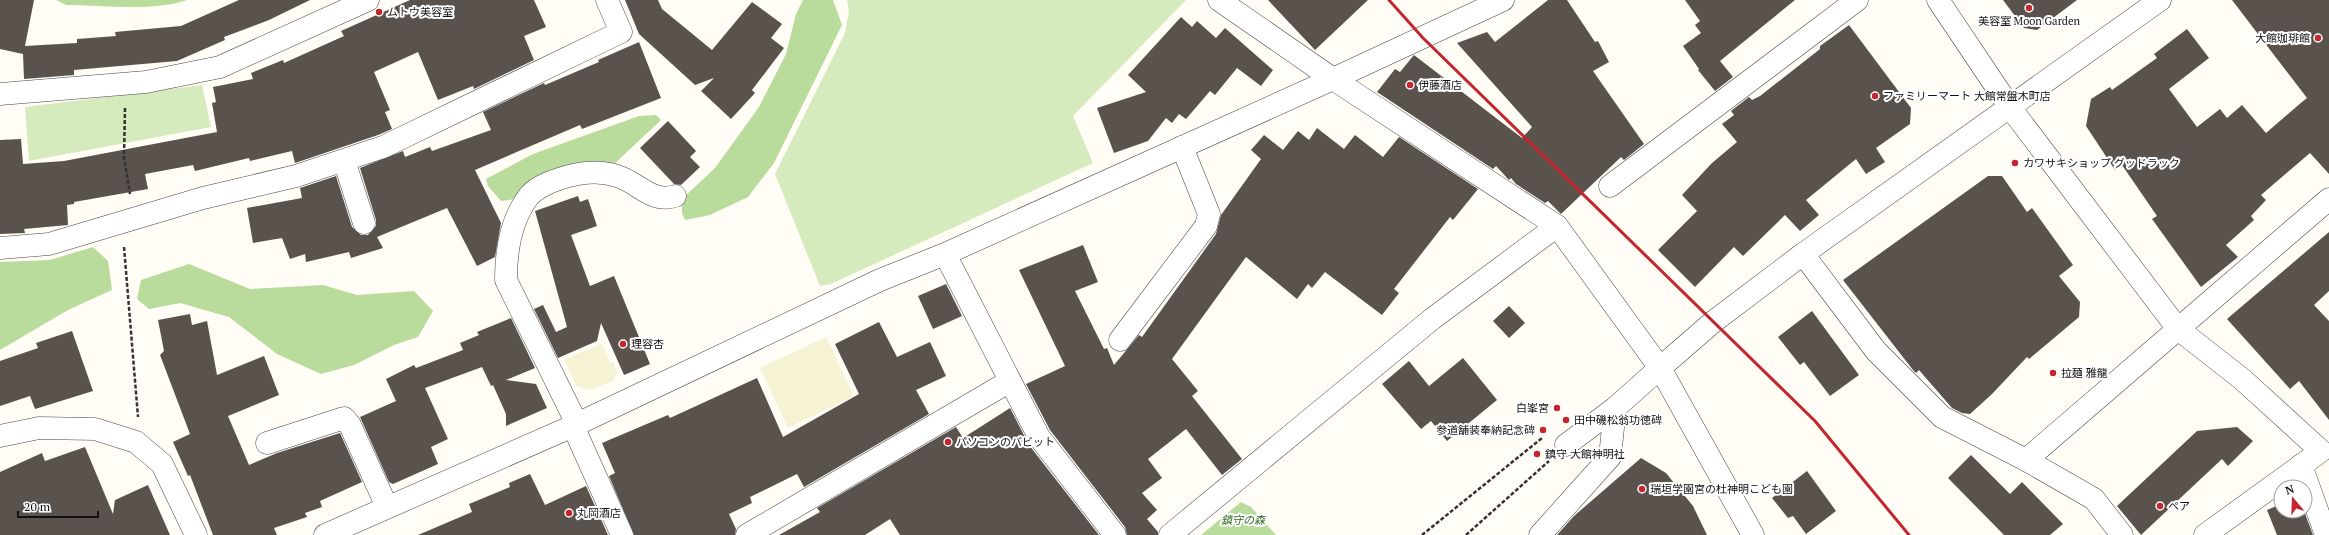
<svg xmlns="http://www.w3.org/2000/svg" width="2329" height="535" viewBox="0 0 2329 535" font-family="'PT Serif','Noto Sans JP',serif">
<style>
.farmland{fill:#f6f3d4}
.green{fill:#d5ebbd}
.forest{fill:#b9dc9c}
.building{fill:#5a524d}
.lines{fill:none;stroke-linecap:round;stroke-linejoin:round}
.minor-casing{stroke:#444;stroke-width:23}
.tertiary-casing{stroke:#444;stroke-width:23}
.path{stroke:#333;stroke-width:2.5;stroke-dasharray:4 2;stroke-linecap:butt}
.minor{stroke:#fff;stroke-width:22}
.tertiary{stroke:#fff;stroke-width:22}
.rail{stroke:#c4262e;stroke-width:3}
.poi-dot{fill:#c4262e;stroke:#fff;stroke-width:1.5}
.labels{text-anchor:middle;stroke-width:4;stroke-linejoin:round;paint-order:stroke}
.poi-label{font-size:11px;fill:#111;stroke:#fff;text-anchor:start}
.park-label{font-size:11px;font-style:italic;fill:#2f6b1f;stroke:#fff}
</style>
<rect width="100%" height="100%" fill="#fffdf5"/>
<path class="farmland" d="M 826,337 L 854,396 L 788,428 L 760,368 Z
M 602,344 L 610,363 L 613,362 L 617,372 L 614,380 L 590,390 L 576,386 L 564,359 Z"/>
<path class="green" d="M 847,0 L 1186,0 L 1073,116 L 1093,163 L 831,284 L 820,286 L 775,174 L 845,33 L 849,11 Z
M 202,85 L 211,127 L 29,161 L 25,107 Z"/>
<path class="forest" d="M 56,0 L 187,0 C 152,12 103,5 66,5 Z
M 803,0 L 833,0 L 842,25 L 774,163 L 748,197 L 710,215 L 685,220 L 682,213 L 682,199 L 715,168 L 759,107 L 786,54 L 796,14 Z
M 656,115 L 661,120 L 613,165 L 516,199 L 501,201 L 488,186 L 486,179 L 533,154 L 639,116 Z
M 93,247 L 108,261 L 112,290 L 68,310 L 0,350 L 0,262 L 50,260 Z
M 189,264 L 250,289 L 323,285 L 357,295 L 414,291 L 433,311 L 418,337 L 394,345 L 354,365 L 321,374 L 277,354 L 229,317 L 180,303 L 149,309 L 137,299 L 141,280 Z
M 1241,502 L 1251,507 L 1276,535 L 1201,535 Z"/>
<path class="building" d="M 0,0 L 34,0 L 25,46 L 77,43 L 77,39 L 116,36 L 115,32 L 181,26 L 239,0 L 310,0 L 269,20 L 224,37 L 225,40 L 177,61 L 74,70 L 74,75 L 24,79 L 23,54 L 0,49 Z
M 410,0 L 534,0 L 546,27 L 524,36 L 534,60 L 474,89 L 473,86 L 438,100 L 418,52 L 374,72 L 390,110 L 385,112 L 392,129 L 378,135 L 295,163 L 292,151 L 250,161 L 249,158 L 195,171 L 193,165 L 145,174 L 148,189 L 74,202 L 74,204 L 67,205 L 68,225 L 24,229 L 25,233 L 0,234 L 0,140 L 21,139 L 23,164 L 64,161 L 217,132 L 212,103 L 216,102 L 213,87 L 253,79 L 251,73 L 283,60 L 284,63 L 344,36 L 341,31 Z
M 625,0 L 658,0 L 662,9 L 712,50 L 752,2 L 782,24 L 771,38 L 784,48 L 752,90 L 755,93 L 731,119 L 701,91 L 714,78 L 695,85 L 639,34 Z
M 1268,0 L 1368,0 L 1315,50 Z
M 1548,0 L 1567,0 L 1595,42 L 1598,41 L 1609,62 L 1593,71 L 1644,144 L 1624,160 L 1621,157 L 1561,214 L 1548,201 L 1545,203 L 1516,184 L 1511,178 L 1509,180 L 1496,166 L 1493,169 L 1377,92 L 1395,69 L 1400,72 L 1414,55 L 1522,138 L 1532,127 L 1457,43 L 1487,32 L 1495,42 Z
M 1685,0 L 1795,0 L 1720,61 L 1733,77 L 1715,91 L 1698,70 L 1699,69 L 1683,46 L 1701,33 L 1695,25 L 1700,21 Z
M 2003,0 L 2077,0 L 2037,30 L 2024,28 Z
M 2232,0 L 2329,0 L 2329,174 L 2310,153 L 2261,195 L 2266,200 L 2251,216 L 2254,220 L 2226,245 L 2238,257 L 2201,287 L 2152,219 L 2157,216 L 2122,165 L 2115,170 L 2086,126 L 2091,99 L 2110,87 L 2112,90 L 2157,58 L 2154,54 L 2187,29 L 2209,58 L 2169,89 L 2197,127 L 2220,109 L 2227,118 L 2242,105 L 2266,133 L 2302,102 L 2307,98 Z
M 1181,17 L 1192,27 L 1197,21 L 1216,38 L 1225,28 L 1273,70 L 1261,86 L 1237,68 L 1215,95 L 1210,91 L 1186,119 L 1179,114 L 1172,123 L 1166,118 L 1148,141 L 1114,153 L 1097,108 L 1146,92 L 1128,75 Z
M 1849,25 L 1911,108 L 1910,124 L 1876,148 L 1885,162 L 1866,174 L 1856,159 L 1806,200 L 1819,215 L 1800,231 L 1785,215 L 1743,256 L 1734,247 L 1695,287 L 1658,250 L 1697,211 L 1682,195 L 1712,163 L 1737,142 L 1722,124 L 1734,115 L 1731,111 L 1749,97 L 1752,100 L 1760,96 L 1820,49 L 1820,46 Z
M 639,42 L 661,98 L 582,129 L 580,125 L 475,170 L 501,223 L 495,257 L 477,266 L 447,208 L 377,237 L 383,248 L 351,258 L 349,252 L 306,262 L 305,254 L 290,259 L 282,238 L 253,243 L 247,208 L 302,198 L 300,188 L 336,176 L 352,227 L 361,235 L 368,235 L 376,226 L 376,220 L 360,168 L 403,151 L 405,157 L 430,147 L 432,151 L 491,130 L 483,112 L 544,83 L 545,85 L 599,62 L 598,60 Z
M 668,121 L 696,151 L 690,157 L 700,167 L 681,185 L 674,184 L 640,148 Z
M 1317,128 L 1344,149 L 1355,135 L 1383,157 L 1399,137 L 1478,189 L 1453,220 L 1450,217 L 1394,289 L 1399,293 L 1382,315 L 1325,272 L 1312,288 L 1308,284 L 1297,299 L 1246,257 L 1172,359 L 1198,391 L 1192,396 L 1242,459 L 1222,475 L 1186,429 L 1148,459 L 1162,478 L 1142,493 L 1157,510 L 1147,519 L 1158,532 L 1158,535 L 1127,535 L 1125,527 L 1050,430 L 1026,384 L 1065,366 L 1019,270 L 1083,245 L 1098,282 L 1075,291 L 1104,349 L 1107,348 L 1114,365 L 1139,335 L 1142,337 L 1216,234 L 1221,215 L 1261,159 L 1251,150 L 1264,135 L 1283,150 L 1298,131 L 1309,140 Z
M 1988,176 L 2002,176 L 2027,212 L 2032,208 L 2073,265 L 2059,276 L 2080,302 L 2079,317 L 2029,359 L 2027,357 L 1992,394 L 1970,414 L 1962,413 L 1952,408 L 1919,370 L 1916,373 L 1913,370 L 1843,280 Z
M 578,196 L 580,202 L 588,199 L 597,226 L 571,235 L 590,286 L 614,276 L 650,364 L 624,375 L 601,323 L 597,341 L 558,358 L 534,309 L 543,305 L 556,332 L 567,327 L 535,211 Z
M 2329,232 L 2329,291 L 2314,305 L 2329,321 L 2329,420 L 2299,381 L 2290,389 L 2227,319 Z
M 946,284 L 962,316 L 933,329 L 918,296 Z
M 1509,306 L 1525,323 L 1509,338 L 1493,321 Z
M 1812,311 L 1859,375 L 1830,396 L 1804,362 L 1800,365 L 1778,337 Z
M 190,314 L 192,325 L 207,321 L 217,375 L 264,356 L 279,395 L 228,416 L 249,465 L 277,453 L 340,433 L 362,482 L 320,501 L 322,507 L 305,513 L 307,517 L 274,528 L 277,535 L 213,535 L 190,475 L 188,476 L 173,442 L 190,434 L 160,355 L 164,351 L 158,320 Z
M 511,318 L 535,368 L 506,380 L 536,384 L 547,408 L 506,426 L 506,414 L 493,385 L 491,386 L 482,367 L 425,388 L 448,439 L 431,447 L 438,464 L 393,484 L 389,482 L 360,417 L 396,401 L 386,379 L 414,365 L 416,368 L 463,350 L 460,343 L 479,335 L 477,332 Z
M 879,322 L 897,357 L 930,342 L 946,376 L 916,390 L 929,414 L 804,487 L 797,474 L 750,497 L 752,503 L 729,514 L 736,529 L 735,535 L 634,535 L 609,476 L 615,473 L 602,443 L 668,415 L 670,418 L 757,378 L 783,437 L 859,394 L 835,344 Z
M 72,331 L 93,391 L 35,409 L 30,396 L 0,406 L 0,361 L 38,348 L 36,343 Z
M 1463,358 L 1497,400 L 1447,441 L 1431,421 L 1421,429 L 1382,384 L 1409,361 L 1429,386 Z
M 1010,408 L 1029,445 L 1099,535 L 900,535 L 890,519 L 865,535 L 779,535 L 820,512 L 817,508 L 956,427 L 963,438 Z
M 2237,427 L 2253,441 L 2228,466 L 2222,459 L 2141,535 L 2117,506 L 2197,431 Z
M 85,447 L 113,514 L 115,500 L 148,485 L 170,535 L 0,535 L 0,472 L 42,453 L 45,461 Z
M 1971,455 L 2010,494 L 2022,482 L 2063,524 L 2050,535 L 2004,535 L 1948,478 Z
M 1641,458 L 1666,473 L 1693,506 L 1707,535 L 1557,535 L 1574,516 Z
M 1807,471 L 1836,511 L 1806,534 L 1793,516 L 1788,518 L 1772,498 Z
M 530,474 L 545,505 L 586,486 L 608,535 L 418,535 L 472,512 L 469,504 L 510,487 L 509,483 Z
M 2281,504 L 2281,511 L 2304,511 L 2313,535 L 2277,535 L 2267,510 Z"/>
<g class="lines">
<defs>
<path id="minor" d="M 1333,79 L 1503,0
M 0,94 L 146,82 L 220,67 L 368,0
M 344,160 L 364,223
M 1610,186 L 1857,0
M 0,248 L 49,244 L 203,198 L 296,176 L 383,147 L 621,32 L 607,0
M 945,254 L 1039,437 L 1115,535
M 1803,254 L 1876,351 L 1942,417 L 2026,460 L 2094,499 L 2122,535
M 2178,329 L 2329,199
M 1120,340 L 1206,226 L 1209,214 L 1182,147
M 577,424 L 506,280 C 506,252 511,219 529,196 C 539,185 555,180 569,176 C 584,172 602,171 617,176 C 638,182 652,204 675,196
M 573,426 L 622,535
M 0,436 L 39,428 L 95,429 L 136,442 L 162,464 L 196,535
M 267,443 L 344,418 L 350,425 L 387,507
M 1566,445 L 1615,408 L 1660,368 L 1753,535
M 2301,465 L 2326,535
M 747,535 L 1010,381
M 1170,535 L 1432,319 L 1557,226
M 1540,535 L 1610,457 L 1615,408"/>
<path id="tertiary" d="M 1219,0 L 1333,79 L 1557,226 L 1660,368 L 1713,322 L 1803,254 L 2160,0
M 1938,0 L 2009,106 L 2178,329 L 2242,379 L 2321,451 L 2205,535
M 2026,460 L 2178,329
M 325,535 L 573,426 L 880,280 L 945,254 L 1333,79"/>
</defs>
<use href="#minor" class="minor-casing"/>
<use href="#tertiary" class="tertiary-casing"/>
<path class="path" d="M 125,108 L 124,157 L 130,194
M 124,247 L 138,417
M 1422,535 L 1542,438
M 1466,535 L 1549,461"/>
<use href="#minor" class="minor"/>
<use href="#tertiary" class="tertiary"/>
<path class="rail" d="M 1389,0 L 1423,38 L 1815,421 L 1909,535"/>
</g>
<g class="poi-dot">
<circle cx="2029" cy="8" r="4"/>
<circle cx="379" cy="12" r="4"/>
<circle cx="2318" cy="38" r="4"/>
<circle cx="1410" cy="85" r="4"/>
<circle cx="1875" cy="96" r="4"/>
<circle cx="2015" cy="163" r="4"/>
<circle cx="623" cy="344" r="4"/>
<circle cx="2053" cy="373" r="4"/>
<circle cx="1557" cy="408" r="4"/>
<circle cx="1566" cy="420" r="4"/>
<circle cx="1543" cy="430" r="4"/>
<circle cx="948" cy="442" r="4"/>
<circle cx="1537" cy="454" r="4"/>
<circle cx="1642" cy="489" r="4"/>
<circle cx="2160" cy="506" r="4"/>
<circle cx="569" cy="513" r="4"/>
</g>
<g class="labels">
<g class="poi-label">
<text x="387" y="16">ムトウ美容室</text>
<text x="2029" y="25" text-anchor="middle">美容室 Moon Garden</text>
<text x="2310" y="42" text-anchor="end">大館珈琲館</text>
<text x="1418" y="89">伊藤酒店</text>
<text x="1883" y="100">ファミリーマート 大館常盤木町店</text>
<text x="2023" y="167">カワサキショップ グッドラック</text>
<text x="631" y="348">理容杏</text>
<text x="2061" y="377">拉麺 雅龍</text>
<text x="1549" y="412" text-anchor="end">白峯宮</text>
<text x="1574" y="424">田中磯松翁功徳碑</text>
<text x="1535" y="434" text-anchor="end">参道舗装奉納記念碑</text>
<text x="956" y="446">パソコンのバビット</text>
<text x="1545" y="458">鎮守 大館神明社</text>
<text x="1650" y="493">瑞垣学園宮の杜神明こども園</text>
<text x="2168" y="510">ペア</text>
<text x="577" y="517">丸岡酒店</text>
</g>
<g class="park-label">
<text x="1243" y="524">鎮守の森</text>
</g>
</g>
<g transform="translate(2293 499) rotate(341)"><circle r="19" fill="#ffffff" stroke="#a0a0a0"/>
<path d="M0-3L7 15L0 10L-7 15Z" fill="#c4262e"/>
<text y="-6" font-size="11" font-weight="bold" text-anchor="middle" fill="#111111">N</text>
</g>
<path d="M18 511v6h80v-6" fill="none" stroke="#111111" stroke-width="2"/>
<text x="24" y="511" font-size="12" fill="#111111" stroke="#ffffff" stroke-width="3" paint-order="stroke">20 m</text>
</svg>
